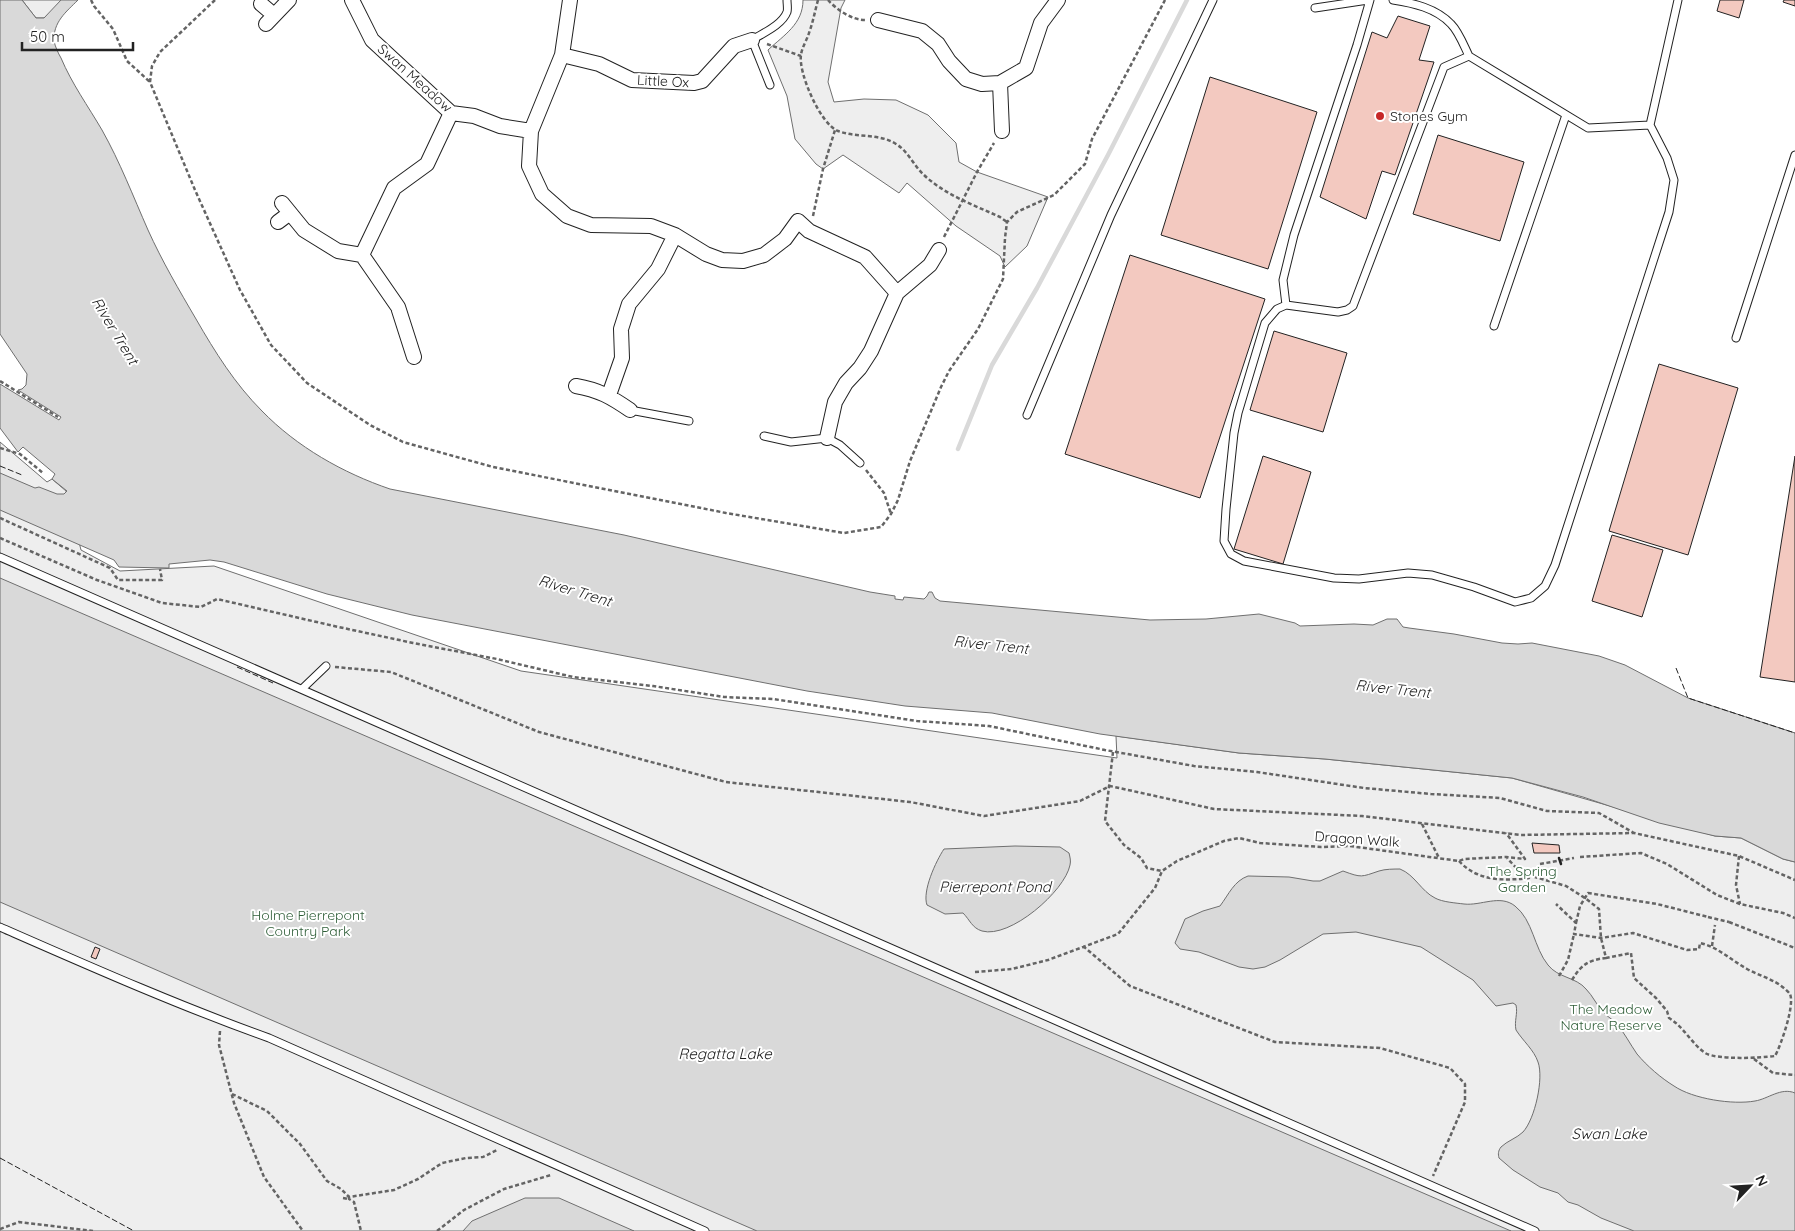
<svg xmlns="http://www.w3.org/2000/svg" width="1795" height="1231" viewBox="0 0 1795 1231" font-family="Quicksand,sans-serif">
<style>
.green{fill:#eee;stroke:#6f6f6f}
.water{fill:#d9d9d9;stroke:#6f6f6f}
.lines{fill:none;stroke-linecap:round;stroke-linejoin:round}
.stream{stroke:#d9d9d9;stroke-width:4.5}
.building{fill:#f3c9c0;stroke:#222}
.service-casing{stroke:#222;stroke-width:9}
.minor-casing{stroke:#222;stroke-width:16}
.path{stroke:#646464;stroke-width:2.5;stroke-dasharray:4 2.5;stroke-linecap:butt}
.service{stroke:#fff;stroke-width:7}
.minor{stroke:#fff;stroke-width:14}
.path-bridge{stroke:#646464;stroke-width:2.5;stroke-dasharray:4 2.5;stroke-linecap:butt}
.fence{stroke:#222;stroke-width:1;stroke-dasharray:6 2.5;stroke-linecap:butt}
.wall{stroke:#222;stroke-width:2.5}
.poi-dot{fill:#c62828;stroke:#fff;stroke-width:2}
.labels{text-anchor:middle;stroke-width:4;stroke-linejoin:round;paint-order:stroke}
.street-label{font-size:14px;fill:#222;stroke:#fff}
.poi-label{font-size:14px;fill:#222;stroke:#fff;text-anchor:start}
.park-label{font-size:14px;fill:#2f5e38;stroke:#fff}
.water-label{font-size:15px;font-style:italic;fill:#222;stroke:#fff}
</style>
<rect width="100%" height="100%" fill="#fff"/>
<path class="green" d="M 22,0 L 67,0 L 44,18 L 36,18 Z
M 803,0 L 845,0 L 841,8 L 828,82 L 834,102 L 864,99 L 896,100 L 928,115 L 956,143 L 959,162 L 977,172 L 1048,197 L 1027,246 L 1005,267 L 1000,256 L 956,226 L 907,183 L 899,193 L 843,155 L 823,169 L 816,164 L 795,139 L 787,96 L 768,50 C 784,35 803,24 803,0 Z
M 0,442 L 47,482 L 52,479 L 66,491 L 81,550 L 120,571 L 214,566 L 521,671 L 1117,758 L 1116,736 L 1239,753 L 1325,759 L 1512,778 L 1715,836 L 1741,838 L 1783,859 L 1795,862 L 1795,1231 L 0,1231 Z"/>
<path class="water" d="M 0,0 L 22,0 L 36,18 L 44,18 L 61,0 L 78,0 C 66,12 53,22 54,41 C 55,46 58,53 61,58 C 72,84 88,106 102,130 C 120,162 133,196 148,230 C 162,261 179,290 196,319 C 215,352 235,384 262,411 C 297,447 343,473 390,489 L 624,535 L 870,592 L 895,596 L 895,599 L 903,600 L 904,597 L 924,599 L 927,596 L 929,592 L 932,592 L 935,598 L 940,601 L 1150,620 L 1206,619 L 1259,614 L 1295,623 L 1300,626 L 1354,624 L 1373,625 L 1387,619 L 1397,619 L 1403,627 L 1409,628 L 1454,634 L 1502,643 L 1518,644 L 1532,643 L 1599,656 L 1625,665 L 1688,698 L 1795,733 L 1795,862 L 1783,859 L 1741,838 L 1715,836 L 1659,823 L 1583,797 L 1512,778 L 1325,759 L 1239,753 L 1100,734 L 992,713 L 905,706 L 807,691 L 412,615 L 327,594 L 224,562 L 210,560 L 169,564 L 169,568 L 119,567 L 114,560 L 0,510 L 0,473 L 35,488 L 39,487 L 57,494 L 64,494 L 67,491 L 52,479 L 55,474 L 23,447 L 18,452 L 0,428 L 0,384 L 59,420 L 61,417 L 18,390 L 22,389 L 26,385 L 27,374 L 0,334 Z
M 0,578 L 1511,1231 L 757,1231 L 0,902 Z
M 1015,846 L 1060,847 L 1069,853 C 1070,857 1071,861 1070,865 C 1065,891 1010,939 982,931 C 972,928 970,920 963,913 L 945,914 L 927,905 C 922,891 936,861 944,849 Z
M 1400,869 C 1415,875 1421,891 1435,898 C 1442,902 1456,903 1464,904 C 1481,906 1500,894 1515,906 C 1533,920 1534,948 1548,965 C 1558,978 1576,977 1586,989 C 1593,996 1597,1006 1604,1013 C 1608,1017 1612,1019 1616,1023 C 1624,1032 1630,1044 1637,1054 C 1647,1066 1661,1078 1674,1086 C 1693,1099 1733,1105 1755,1101 C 1768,1099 1781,1087 1795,1093 L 1795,1231 L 1634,1231 L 1601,1218 L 1578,1205 L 1568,1202 L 1558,1193 L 1540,1187 L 1513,1170 L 1499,1158 C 1498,1154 1498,1151 1501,1147 C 1507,1141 1517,1138 1523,1132 C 1535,1119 1544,1078 1538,1062 C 1534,1050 1523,1041 1516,1030 C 1514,1021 1518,1014 1516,1005 L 1513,1003 L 1496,1006 L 1473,980 L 1421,947 L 1356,932 L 1323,934 L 1280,960 L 1265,967 L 1253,969 L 1239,967 L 1199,952 L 1180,949 L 1175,943 L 1185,919 L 1203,911 L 1220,906 C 1229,894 1234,881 1248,876 L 1289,877 L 1313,881 L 1320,881 L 1343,871 C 1362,878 1361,877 1379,871 C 1385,869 1394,869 1400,869 Z
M 525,1198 L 559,1198 L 634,1231 L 463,1231 L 472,1221 Z"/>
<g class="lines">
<path class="stream" d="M 958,449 L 992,365 L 1037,288 L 1108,155 L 1187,0"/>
</g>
<path class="building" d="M 1720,0 L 1744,0 L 1739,18 L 1717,11 Z
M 1784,0 L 1795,0 L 1795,6 L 1783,2 Z
M 1398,16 L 1430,26 L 1419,60 L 1434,62 L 1395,175 L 1382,171 L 1366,219 L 1320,197 L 1372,32 L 1387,38 Z
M 1210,77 L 1317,112 L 1268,269 L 1161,235 Z
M 1438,135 L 1524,162 L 1500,241 L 1413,214 Z
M 1130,255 L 1265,299 L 1200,498 L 1065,454 Z
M 1274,331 L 1347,353 L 1323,432 L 1250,410 Z
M 1659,364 L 1738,388 L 1688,555 L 1609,531 Z
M 1263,456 L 1311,472 L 1283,564 L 1234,549 Z
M 1795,456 L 1795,682 L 1760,677 Z
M 1612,535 L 1663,550 L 1642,617 L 1592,601 Z
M 1532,843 L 1559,845 L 1560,853 L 1534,853 Z
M 95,947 L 100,949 L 96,959 L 91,957 Z"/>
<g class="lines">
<defs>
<path id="service" d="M 1393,0 C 1413,3 1436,8 1451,24 C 1459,32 1464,46 1469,56
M 1315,8 L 1368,0
M 770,85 L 752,40 C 763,33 782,25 787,12 C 788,9 787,4 787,0
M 1650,125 L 1667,158 L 1674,180 L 1669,212 L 1555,565 L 1545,586 L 1531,598 L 1515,602 L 1474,587 L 1432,575 L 1408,573 L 1359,579 L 1334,578 L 1244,561 L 1231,554 L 1224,541 L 1226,509 L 1234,433 L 1238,413 L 1265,323 L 1277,309 L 1286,305 L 1338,312 L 1347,310 L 1353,306 L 1444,67 L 1469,56 L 1588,128 L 1650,125 L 1678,0
M 1286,305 L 1283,280 L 1294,235 L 1357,45 L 1370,0
M 1494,326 L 1566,115
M 1736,338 L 1795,155
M 630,410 L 689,421
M 1027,415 L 1111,215 L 1213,0
M 764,436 L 791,442 L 827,438 L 840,445 L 860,463
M 0,557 L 1535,1231
M 302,689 L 326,666
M 0,927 C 89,966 177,1005 269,1038 L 705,1231"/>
<path id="minor" d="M 352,0 L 372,40 L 451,113 L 474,116 L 500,126 L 531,131
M 570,0 L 562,55 L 531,131 L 529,166 L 542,194 L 567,216 L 591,225 L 651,226 L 675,235 L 706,254 L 722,260 L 743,261 L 764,255 L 785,239 L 798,221 L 809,231 L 865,257 L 897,293 L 871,351 L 860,368 L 846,383 L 835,402 L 827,438
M 261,4 L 274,15
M 878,20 L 922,31 L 938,44 L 949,61 L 966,79 L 982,84 L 1000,83 L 1026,68 L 1041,23 L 1058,0
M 266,24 L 289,0
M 562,55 L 599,64 L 632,80 L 694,83 L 702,81 L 734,46 L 752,40
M 1000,83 L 1002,131
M 282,203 L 304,230 L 338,251 L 362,255 L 398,307 L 414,357
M 278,222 L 290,213
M 362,255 L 394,188 L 427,164 L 451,113
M 897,293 L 930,265 L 939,250
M 576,386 C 599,390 611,397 630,410
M 609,395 L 622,358 L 621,329 L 629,304 L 658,269 L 675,235"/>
</defs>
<use href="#service" class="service-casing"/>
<use href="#minor" class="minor-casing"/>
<path class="path" d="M 91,0 L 94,6 L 113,29 L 127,61 L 150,82
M 215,0 L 160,52 L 152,66 L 150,82 L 195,190 L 240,290 L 271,345 L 307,383 L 370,425 L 403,442 L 493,467 L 726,513 L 844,533 L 881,527 L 891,514 L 898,500 L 910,461 L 941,387 L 949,371 L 978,329 L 1003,279 L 1005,238 L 1007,222 L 1017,212 L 1054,195 L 1085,164 L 1092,139 L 1165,0
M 818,0 C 815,11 813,22 809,33 C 807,40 802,47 801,55 C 798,72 820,124 838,131 C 857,138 879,133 896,144 C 908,151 914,166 924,175 C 945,195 974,205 1000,217 L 1007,222
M 828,0 C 837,10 852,20 865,20
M 767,44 L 801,56
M 813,216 L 823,169 L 835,130
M 944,237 L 977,172 L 994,143
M 0,381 L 58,417
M 0,448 L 20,454 L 43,473
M 866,470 L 884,493 L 891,514
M 0,518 L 110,568 L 118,580 L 162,580 L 160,569
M 0,538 L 97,580 L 162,603 L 201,607 L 217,599 L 334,626 L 413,643 L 497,659 L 573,677 L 653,686 L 724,697 L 773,699 L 917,721 L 989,726 L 1105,750 L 1194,766 L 1257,772 L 1364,788 L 1431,794 L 1500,798 L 1547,811 L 1599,813 L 1634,833
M 335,667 L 391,672 L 539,732 L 726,782 L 910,802 L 984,816 L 1080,801 L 1110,786 L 1214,809 L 1362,816 L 1520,835 L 1634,833 L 1739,856 L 1795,880
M 1113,752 L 1105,821 L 1124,845 L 1141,858 L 1147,868 L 1162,871
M 1422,824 L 1439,858
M 1739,856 L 1736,885 L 1740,904
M 1580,857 L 1641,853 L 1667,864 L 1717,895 L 1740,904 L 1783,913 L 1795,918
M 1459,861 C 1477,881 1503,881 1529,878 L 1521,873 L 1507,858
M 1540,864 L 1574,858
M 1521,873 L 1566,886 L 1585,898 L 1599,909 L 1601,938 L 1606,958 L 1631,953 L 1634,978 L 1656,998 L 1667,1011 L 1669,1018 C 1684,1027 1691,1043 1705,1053 C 1717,1060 1761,1058 1775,1056 C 1781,1045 1795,1005 1790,994 C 1787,990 1779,984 1775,982 C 1766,977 1756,974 1747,969 C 1731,960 1718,947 1700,943 L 1699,949 L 1687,950 L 1633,933 L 1601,938 L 1574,934 L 1576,923 L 1556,904
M 1729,922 L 1795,948
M 1576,923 L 1580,906 L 1588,893 L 1657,904 L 1708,917
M 1083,946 L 1130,986 L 1275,1042 L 1380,1048 L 1450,1068 L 1465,1084 L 1465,1102 L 1433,1176
M 1712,946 L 1715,925
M 975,972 L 1012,969 L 1048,960 L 1118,934 L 1155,888 L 1162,871 L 1177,861 L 1224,841 L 1239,838 L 1260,843 L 1321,847 L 1350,846 L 1459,861 L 1464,859 L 1506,857 L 1525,859 L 1506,833
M 1559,976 L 1568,960 L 1574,934
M 1572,980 C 1581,965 1588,960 1606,958
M 220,1031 L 219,1045 L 234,1103 L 264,1177 L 303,1231
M 1754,1059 L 1773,1073 L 1795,1075
M 232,1094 L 267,1111 L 300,1144 L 327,1181 L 341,1189 L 349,1197 L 394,1190 L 418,1179 L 442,1163 L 466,1158 L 483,1157 L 497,1150
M 349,1197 L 349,1199 L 354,1202 L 361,1231
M 343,1198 L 349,1199
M 0,1229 L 19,1222 L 93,1231
M 437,1231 L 464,1210 L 504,1189 L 551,1175"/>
<use href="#service" class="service"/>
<use href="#minor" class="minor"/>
<path class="path-bridge" d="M 1708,917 L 1729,922"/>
<path class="fence" d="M 0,466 L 22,475
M 237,667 L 273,683
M 1676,668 L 1688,698 L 1795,733
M 0,1158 L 134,1231"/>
<path class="wall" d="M 1559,858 L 1561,864"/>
</g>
<circle class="poi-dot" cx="1380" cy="116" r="5"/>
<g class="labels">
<g class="street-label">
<text transform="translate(415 78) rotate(42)" y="5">Swan Meadow</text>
<text transform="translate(663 81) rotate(3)" y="5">Little Ox</text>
<text transform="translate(1357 839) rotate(4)" y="5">Dragon Walk</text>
</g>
<g class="poi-label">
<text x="1390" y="121">Stones Gym</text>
</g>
<g class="park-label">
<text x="1522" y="876">The Spring<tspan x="1522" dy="16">Garden</tspan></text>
<text x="308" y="920">Holme Pierrepont<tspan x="308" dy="16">Country Park</tspan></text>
<text x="1611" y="1014">The Meadow<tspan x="1611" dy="16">Nature Reserve</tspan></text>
</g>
<g class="water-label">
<text transform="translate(115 331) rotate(59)" y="5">River Trent</text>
<text transform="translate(575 591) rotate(17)" y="5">River Trent</text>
<text transform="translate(991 645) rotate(6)" y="5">River Trent</text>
<text transform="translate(1393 689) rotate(6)" y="5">River Trent</text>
<text x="995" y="892">Pierrepont Pond</text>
<text x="725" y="1059">Regatta Lake</text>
<text x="1609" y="1139">Swan Lake</text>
</g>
</g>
<g transform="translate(1750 1186) rotate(65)" stroke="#ffffff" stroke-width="4" paint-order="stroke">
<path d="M0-4L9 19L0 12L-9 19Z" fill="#222222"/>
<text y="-8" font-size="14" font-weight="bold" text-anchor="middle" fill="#222222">N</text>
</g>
<path d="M22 42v8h111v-8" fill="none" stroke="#222222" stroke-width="2.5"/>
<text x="30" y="42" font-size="15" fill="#222222" stroke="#ffffff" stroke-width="4" paint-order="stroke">50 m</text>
</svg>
